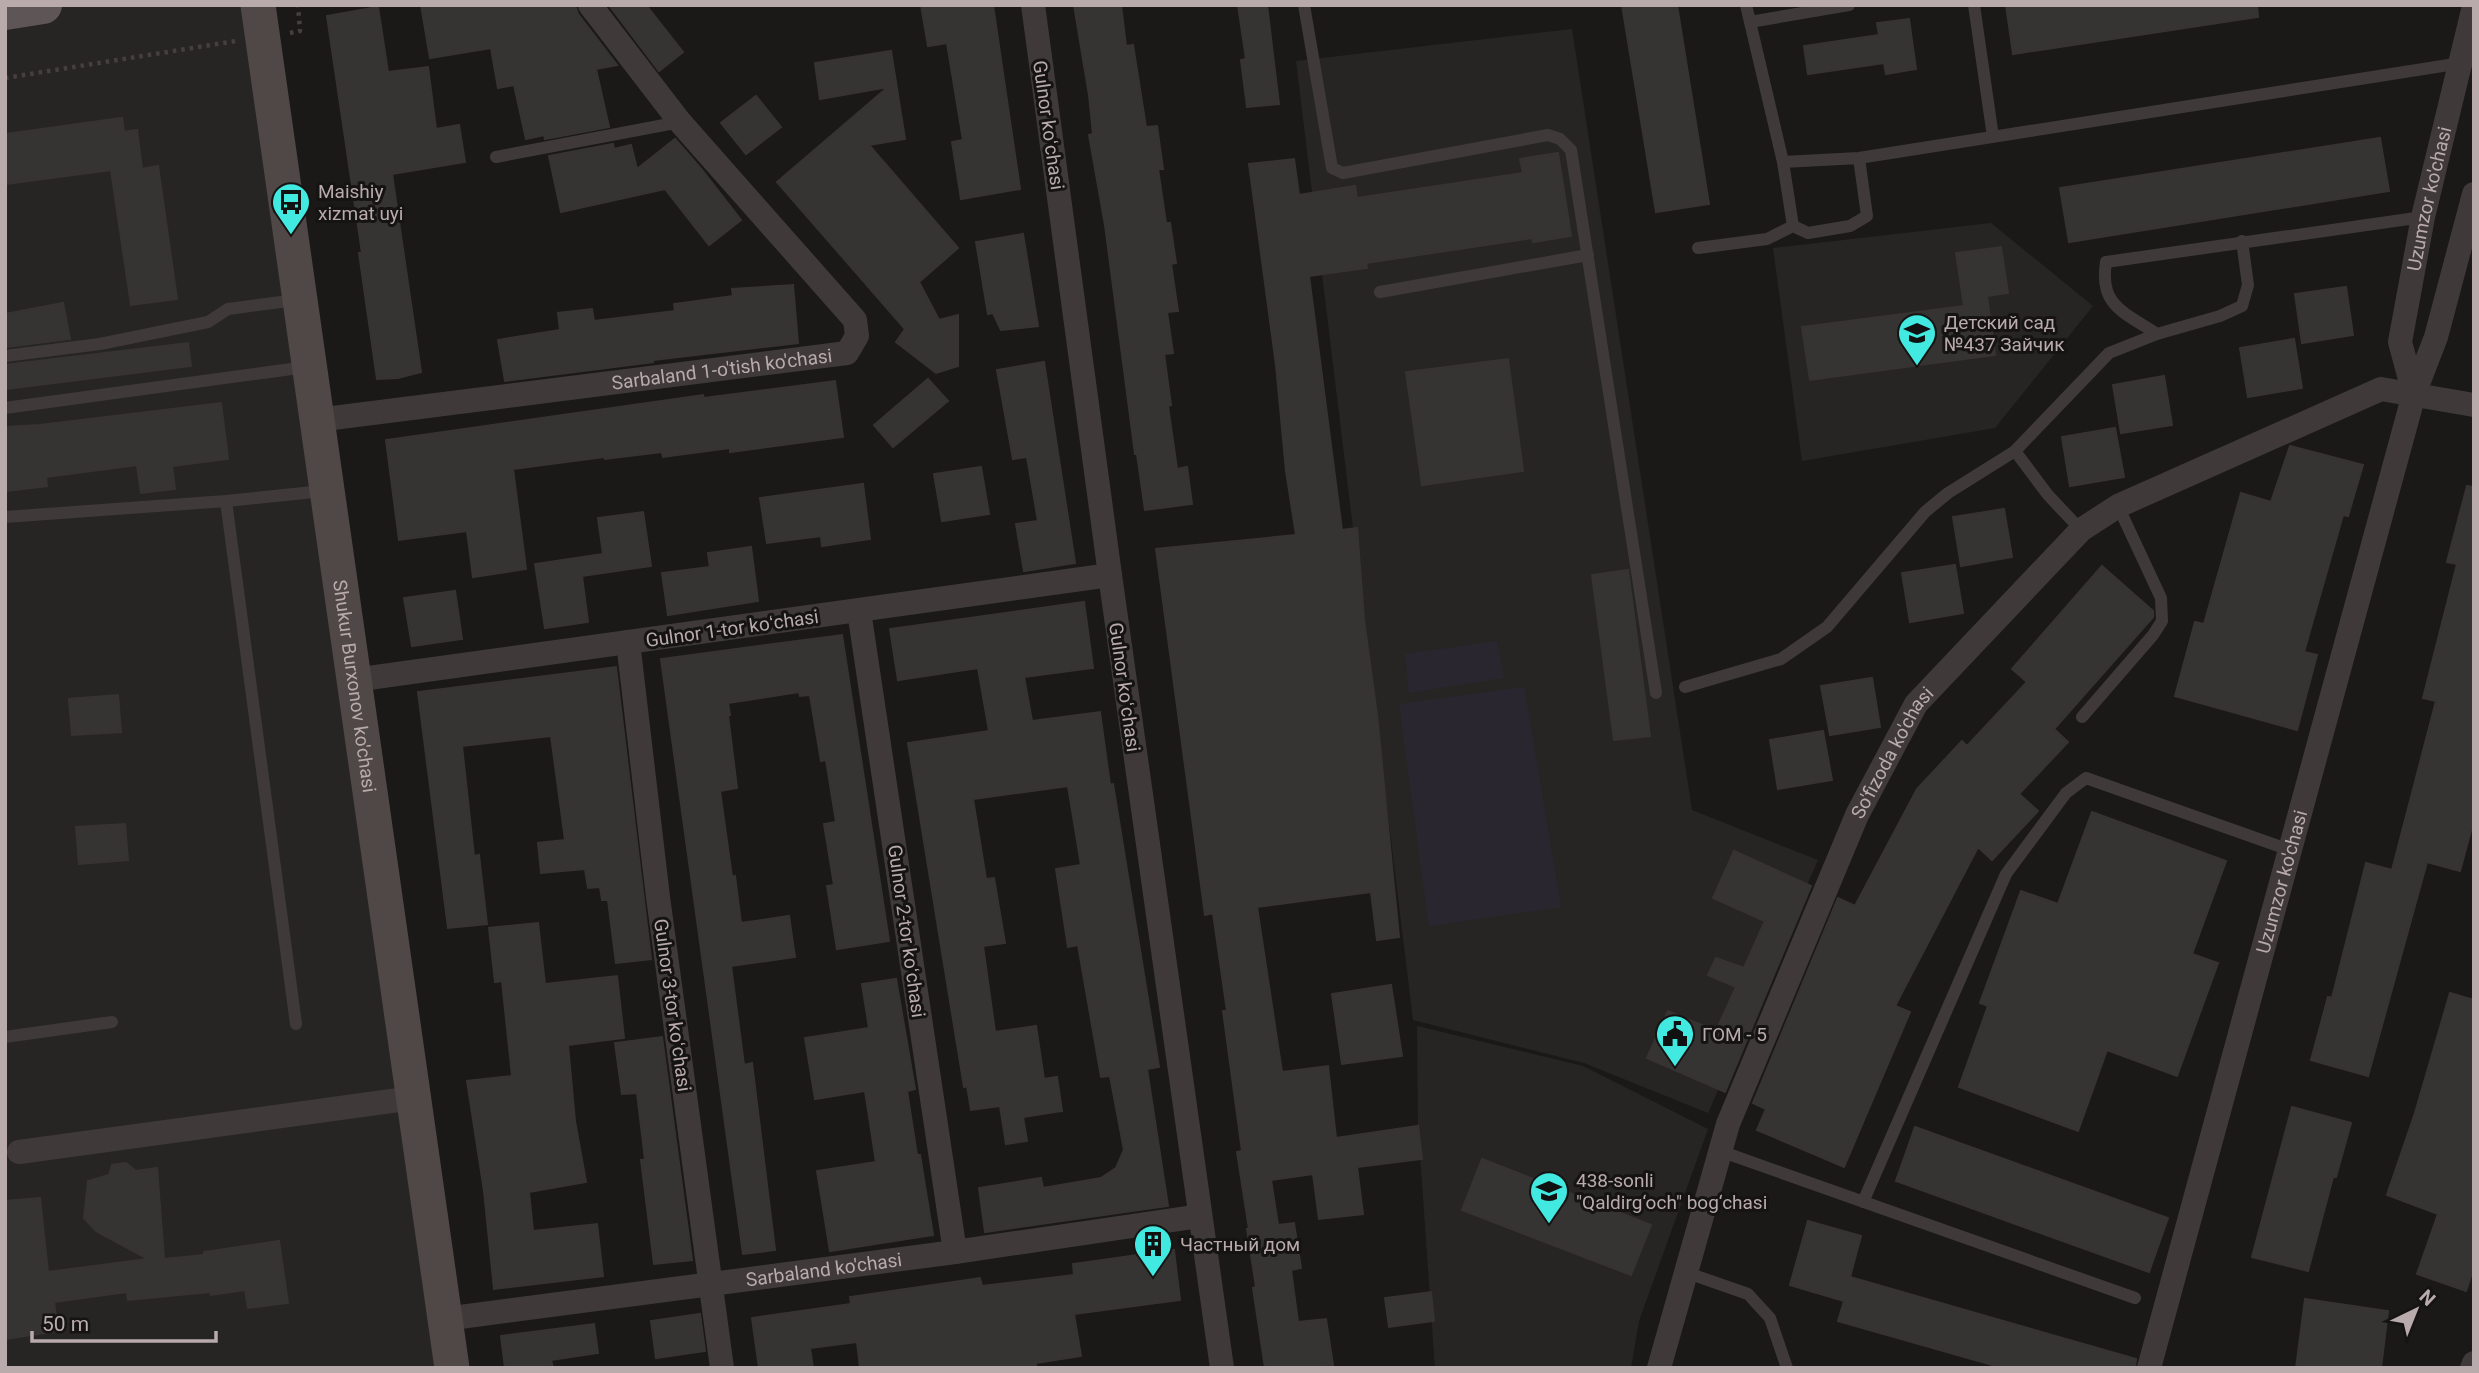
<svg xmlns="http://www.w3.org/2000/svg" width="2479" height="1373" viewBox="0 0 2479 1373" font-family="Roboto,sans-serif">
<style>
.built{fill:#272524}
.green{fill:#2a262f}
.building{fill:#363433;stroke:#363332;stroke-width:2}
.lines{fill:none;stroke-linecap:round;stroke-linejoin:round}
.path{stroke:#463f3f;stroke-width:4.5;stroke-dasharray:3.5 5;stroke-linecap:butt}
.lane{stroke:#3f3a39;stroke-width:12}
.street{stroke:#3f3a39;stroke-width:24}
.secondary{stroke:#4f4847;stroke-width:35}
.primary{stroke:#5e5656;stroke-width:38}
.labels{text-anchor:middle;stroke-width:6;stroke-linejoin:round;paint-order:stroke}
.street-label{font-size:19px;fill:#b9abab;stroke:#151413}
.poi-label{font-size:19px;fill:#b9abab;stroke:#151413;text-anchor:start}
</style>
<rect width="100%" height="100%" fill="#1a1918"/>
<path class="built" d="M 43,5 L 258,5 L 452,1368 L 5,1368 L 5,11 Z
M 1572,29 L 1692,810 L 1818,860 L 1708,1113 L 1584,1063 L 1413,1020 L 1296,61 Z
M 1991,223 L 2093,306 L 1995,428 L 1802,461 L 1773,248 Z
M 1417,1026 L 1583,1066 L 1708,1129 L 1639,1321 L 1631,1368 L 1435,1368 L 1418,1126 Z"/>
<path class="green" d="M 1497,641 L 1503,678 L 1409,693 L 1405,654 Z
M 1524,687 L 1561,907 L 1429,926 L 1399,704 Z"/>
<path class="building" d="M 421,5 L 575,5 L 578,14 L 617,65 L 596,69 L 609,127 L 545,139 L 544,135 L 526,139 L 514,85 L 498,88 L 491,48 L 430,58 Z
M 609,5 L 646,5 L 683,52 L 659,71 Z
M 921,5 L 993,5 L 1020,189 L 961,199 L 952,142 L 963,140 L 947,43 L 928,46 Z
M 1074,5 L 1121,5 L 1126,46 L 1133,45 L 1146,127 L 1157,126 L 1163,169 L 1158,169 L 1166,223 L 1170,223 L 1176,263 L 1171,264 L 1178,311 L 1167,312 L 1173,353 L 1164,354 L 1171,405 L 1168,406 L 1177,469 L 1187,467 L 1192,504 L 1145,510 L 1137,454 L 1135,454 L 1105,225 L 1089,135 L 1093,134 L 1089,95 Z
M 1238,5 L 1267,5 L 1279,104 L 1247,107 L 1241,60 L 1246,59 Z
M 1622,5 L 1677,5 L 1709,204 L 1656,212 Z
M 2006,5 L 2257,5 L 2258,17 L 2013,54 Z
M 378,7 L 388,72 L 428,67 L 436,129 L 459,125 L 465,162 L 392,174 L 421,372 L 398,378 L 377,379 L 359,253 L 362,253 L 327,16 Z
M 1909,19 L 1916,69 L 1886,74 L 1884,63 L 1808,74 L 1804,46 L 1879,35 L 1877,23 Z
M 891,51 L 905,139 L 869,145 L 958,248 L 919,282 L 939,320 L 958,315 L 958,366 L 936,373 L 896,342 L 905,329 L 777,182 L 888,87 L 820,99 L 815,63 Z
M 756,96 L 781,127 L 746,154 L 721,123 Z
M 122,118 L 124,132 L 137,130 L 142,169 L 158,166 L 177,299 L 131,305 L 111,170 L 5,184 L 5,134 Z
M 2380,138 L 2389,191 L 2069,242 L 2060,188 Z
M 675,139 L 702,170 L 741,220 L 709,245 L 665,189 L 561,212 L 549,156 L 613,144 L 614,149 L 631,145 L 637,169 Z
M 1558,153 L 1571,236 L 1533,242 L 1532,238 L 1366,263 L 1367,268 L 1309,276 L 1342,530 L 1357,528 L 1364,620 L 1377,715 L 1399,937 L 1377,940 L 1371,892 L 1257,907 L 1282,1072 L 1328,1066 L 1336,1138 L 1418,1126 L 1422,1159 L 1357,1167 L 1363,1214 L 1319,1219 L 1313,1174 L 1271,1180 L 1278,1225 L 1294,1223 L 1301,1268 L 1291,1270 L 1298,1322 L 1326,1319 L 1333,1365 L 1314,1368 L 1265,1368 L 1253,1288 L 1256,1287 L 1247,1229 L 1249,1229 L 1237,1152 L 1242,1151 L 1223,1011 L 1227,1011 L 1213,913 L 1205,915 L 1156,549 L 1296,535 L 1286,471 L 1276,365 L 1249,164 L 1294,159 L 1299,195 L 1355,186 L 1357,198 L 1523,173 L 1520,159 Z
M 1023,234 L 1038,326 L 1001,330 L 993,313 L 988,314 L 976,242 Z
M 2001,247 L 2008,293 L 1987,296 L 1995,355 L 1810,380 L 1802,327 L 1964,306 L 1956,253 Z
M 793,285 L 798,343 L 653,360 L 653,362 L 505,381 L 498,340 L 560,330 L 558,313 L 592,309 L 594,321 L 675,311 L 674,304 L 733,296 L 732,289 Z
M 2346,287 L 2353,335 L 2302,343 L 2295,294 Z
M 63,303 L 70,339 L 5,347 L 5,314 Z
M 2294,339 L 2302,388 L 2248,397 L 2240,348 Z
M 188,343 L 191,366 L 5,389 L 5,365 Z
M 1508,359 L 1523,471 L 1422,485 L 1406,372 Z
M 1044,362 L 1075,563 L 1024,571 L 1016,524 L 1038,521 L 1027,457 L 1013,459 L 997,370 Z
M 2164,376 L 2172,425 L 2121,433 L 2113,385 Z
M 928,379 L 948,401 L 893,447 L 874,425 Z
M 835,381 L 843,437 L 730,452 L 730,448 L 663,457 L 662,452 L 605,459 L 604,457 L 513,469 L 526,569 L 473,577 L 467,531 L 399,540 L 386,440 L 703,395 L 704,398 Z
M 221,403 L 228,459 L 172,466 L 175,489 L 141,493 L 137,465 L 46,477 L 47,486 L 5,491 L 5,427 L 40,425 Z
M 2115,428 L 2124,477 L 2070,486 L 2062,437 Z
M 2290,446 L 2363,465 L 2348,516 L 2343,515 L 2304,652 L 2317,655 L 2297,730 L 2175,696 L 2195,622 L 2204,624 L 2241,493 L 2271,502 Z
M 981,467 L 989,514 L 942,521 L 934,474 Z
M 863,484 L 870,539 L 822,546 L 821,536 L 767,543 L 760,498 Z
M 2467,486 L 2474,487 L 2474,819 L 2460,871 L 2427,862 L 2368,1076 L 2311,1060 L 2328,997 L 2332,998 L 2366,863 L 2392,870 L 2436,701 L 2423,698 L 2457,564 L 2447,562 Z
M 2004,509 L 2012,557 L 1961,566 L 1953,517 Z
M 643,512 L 651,566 L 582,576 L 588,622 L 545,628 L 535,564 L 603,554 L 598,518 Z
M 751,547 L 758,601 L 668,615 L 662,573 L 710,567 L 708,553 Z
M 1955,565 L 1963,613 L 1910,622 L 1902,573 Z
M 2102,566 L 2153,611 L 2153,617 L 2054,729 L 2068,742 L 2019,794 L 2038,811 L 1992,860 L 1978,847 L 1895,1006 L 1910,1012 L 1844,1167 L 1757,1130 L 1766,1109 L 1753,1103 L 1838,898 L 1855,906 L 1917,789 L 1962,741 L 1967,746 L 2027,682 L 2012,669 Z
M 1628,570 L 1650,736 L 1614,740 L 1592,575 Z
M 455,591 L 462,639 L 412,646 L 404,598 Z
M 1084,602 L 1093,668 L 1024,677 L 1032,721 L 1100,712 L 1110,785 L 1113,784 L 1159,1067 L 1147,1069 L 1168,1206 L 985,1232 L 979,1188 L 1041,1178 L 1043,1188 L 1101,1178 L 1116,1168 L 1124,1150 L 1110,1076 L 1101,1077 L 1078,945 L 1068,947 L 1056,869 L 1081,865 L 1068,786 L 973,799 L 986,879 L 994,878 L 1005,943 L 983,946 L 995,1032 L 1036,1026 L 1044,1079 L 1057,1077 L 1062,1111 L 1023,1117 L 1027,1141 L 1006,1144 L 1000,1106 L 971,1110 L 967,1086 L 964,1087 L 908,743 L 989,731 L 978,668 L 898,680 L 890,629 Z
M 842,635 L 889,941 L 837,949 L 827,886 L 834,885 L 824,824 L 836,822 L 826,760 L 821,761 L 810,695 L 800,696 L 799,692 L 728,703 L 730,715 L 728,715 L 737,788 L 720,791 L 732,877 L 735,876 L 741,923 L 789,916 L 795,957 L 731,966 L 744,1065 L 752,1063 L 775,1250 L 743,1254 L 661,659 Z
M 616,667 L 651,959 L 616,963 L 608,900 L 602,900 L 600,887 L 588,888 L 585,869 L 541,873 L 538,843 L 565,840 L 551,736 L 462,746 L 474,856 L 479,855 L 487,924 L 448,928 L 418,692 Z
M 1872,678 L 1880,727 L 1830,735 L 1821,686 Z
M 118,695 L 121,732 L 72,735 L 69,699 Z
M 1823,731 L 1832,780 L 1778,789 L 1770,740 Z
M 2092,812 L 2226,861 L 2192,954 L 2218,963 L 2177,1076 L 2107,1050 L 2078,1131 L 1959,1087 L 1988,1006 L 1980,1003 L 2021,891 L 2058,904 Z
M 125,824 L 128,860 L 79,864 L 76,827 Z
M 1734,851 L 1811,886 L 1725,1092 L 1647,1058 L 1668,1011 L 1716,1031 L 1736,987 L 1708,975 L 1716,958 L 1744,968 L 1765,921 L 1713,898 Z
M 538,923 L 545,984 L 617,976 L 624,1038 L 568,1045 L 575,1121 L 586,1182 L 529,1192 L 533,1231 L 597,1224 L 603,1276 L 494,1289 L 484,1191 L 467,1081 L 512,1076 L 502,981 L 495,982 L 489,928 Z
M 896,979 L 915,1089 L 907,1091 L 917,1155 L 920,1155 L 933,1235 L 830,1251 L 817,1171 L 876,1162 L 865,1091 L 815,1099 L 805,1038 L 869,1028 L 862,984 Z
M 1391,985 L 1402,1056 L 1342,1064 L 1332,994 Z
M 2450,993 L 2474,1000 L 2474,1267 L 2466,1291 L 2417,1274 L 2438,1214 L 2387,1195 L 2415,1113 Z
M 662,1037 L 692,1260 L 654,1264 L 641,1160 L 645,1160 L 637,1093 L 622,1094 L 615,1043 Z
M 2292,1107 L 2351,1123 L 2336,1177 L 2333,1177 L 2308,1271 L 2252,1257 Z
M 1915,1127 L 2168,1218 L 2149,1272 L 1896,1181 Z
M 1482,1159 L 1651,1225 L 1631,1275 L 1462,1210 Z
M 126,1163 L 136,1171 L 157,1168 L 164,1259 L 204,1255 L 204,1252 L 279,1241 L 288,1303 L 248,1308 L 245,1290 L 211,1295 L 210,1292 L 128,1300 L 127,1292 L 54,1302 L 58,1331 L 5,1339 L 5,1201 L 40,1198 L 48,1272 L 148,1259 L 96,1231 L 84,1218 L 88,1181 L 109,1175 L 112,1165 Z
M 1808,1221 L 1861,1236 L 1850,1277 L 2136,1359 L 2135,1368 L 2003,1368 L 1838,1321 L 1844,1301 L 1790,1285 Z
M 1174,1250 L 1180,1300 L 1074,1314 L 1081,1356 L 1036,1363 L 1036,1368 L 860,1368 L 857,1342 L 810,1348 L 813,1368 L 759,1368 L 752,1318 L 851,1304 L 850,1297 L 980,1278 L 982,1286 L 1074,1275 L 1073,1264 Z
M 1431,1292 L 1434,1321 L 1389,1327 L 1385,1298 Z
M 2305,1299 L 2388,1311 L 2381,1368 L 2296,1368 Z
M 700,1314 L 705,1351 L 656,1358 L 651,1321 Z
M 594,1324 L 598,1353 L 551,1360 L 553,1368 L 505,1368 L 501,1336 Z"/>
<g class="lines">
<path class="path" d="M 290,33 L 300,31 L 298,5
M 5,78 L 236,41"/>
<path class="lane" d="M 1304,5 L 1332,168 L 1343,173 L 1548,135 L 1560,139 L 1571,150 L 1656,693
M 1746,5 L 1783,162 L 1859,158 L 2474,61
M 1974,5 L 1993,137
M 1750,22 L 1849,5
M 496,157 L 680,122
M 1783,162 L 1793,226 L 1808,233 L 1850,226 L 1867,216 L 1859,158
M 1698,248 L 1767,239 L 1793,226
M 1380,292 L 1588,255
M 2157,334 C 2124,312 2099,306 2106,262 L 2423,217
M 5,356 L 100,344 L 208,322 L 228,309 L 296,300
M 5,408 L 306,367
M 2015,451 L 2109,353 L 2157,334 L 2220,316 L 2242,306 L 2248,285 L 2242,241
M 226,501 L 296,1024
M 5,517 L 226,501 L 323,491
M 1685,687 L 1781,659 L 1827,627 L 1925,512 L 1948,493 L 2015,451 L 2048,495 L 2081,530
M 2082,717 L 2153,635 L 2162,621 L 2161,598 L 2118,506
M 5,1037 L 112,1022
M 1720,1151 L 2135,1298
M 1863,1202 L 2006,874 L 2066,793 L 2086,778 L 2290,850
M 1685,1272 L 1748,1294 L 1770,1318 L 1787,1368"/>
<g class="street">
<path d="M 1033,5 L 1110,575 L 1222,1368"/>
<path id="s1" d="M 2414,394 L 2400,342 L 2423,217 L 2474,6"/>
<path id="s2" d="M 317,420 L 847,353 L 857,336 L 855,320 L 680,122 L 590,5"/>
<path d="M 859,611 L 955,1252"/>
<path d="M 628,642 L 658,897 L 722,1368"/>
<path d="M 354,680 L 1110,575"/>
<path d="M 19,1152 L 413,1098"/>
<path id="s3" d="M 445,1319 L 955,1252 L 1200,1216"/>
<path id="s4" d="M 1659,1368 L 1728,1124 L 1857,815 L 1916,704 L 2081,530 L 2118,506 L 2381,389 L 2474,405"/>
<path id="s5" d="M 2149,1368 L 2414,394 L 2436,337 L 2474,194"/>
<path d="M 2472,1368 L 2474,1363"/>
</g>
<path class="secondary" id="s6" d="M 258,5 L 452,1368"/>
<path class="primary" d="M 5,11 L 43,5"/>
</g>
<defs>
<symbol id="bus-pin" viewBox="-11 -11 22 30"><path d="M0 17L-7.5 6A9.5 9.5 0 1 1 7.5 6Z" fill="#41e9e1" stroke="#151413"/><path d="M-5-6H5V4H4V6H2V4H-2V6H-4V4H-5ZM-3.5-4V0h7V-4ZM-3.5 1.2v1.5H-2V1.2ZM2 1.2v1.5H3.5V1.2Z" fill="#111"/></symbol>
<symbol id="school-pin" viewBox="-11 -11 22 30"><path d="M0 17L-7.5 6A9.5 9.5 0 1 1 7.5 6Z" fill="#41e9e1" stroke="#151413"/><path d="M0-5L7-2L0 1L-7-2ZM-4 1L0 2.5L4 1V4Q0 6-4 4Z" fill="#111"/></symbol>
<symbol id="civic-pin" viewBox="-11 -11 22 30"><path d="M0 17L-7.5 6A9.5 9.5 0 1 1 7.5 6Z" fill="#41e9e1" stroke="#151413"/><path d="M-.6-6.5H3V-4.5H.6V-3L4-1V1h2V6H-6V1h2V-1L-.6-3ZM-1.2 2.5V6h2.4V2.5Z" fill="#111"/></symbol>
<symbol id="building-pin" viewBox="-11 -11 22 30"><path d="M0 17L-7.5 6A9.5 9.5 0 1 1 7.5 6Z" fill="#41e9e1" stroke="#151413"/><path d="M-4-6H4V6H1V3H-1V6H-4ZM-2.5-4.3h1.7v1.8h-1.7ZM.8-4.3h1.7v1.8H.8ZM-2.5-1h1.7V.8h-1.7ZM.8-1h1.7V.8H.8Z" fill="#111"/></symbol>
</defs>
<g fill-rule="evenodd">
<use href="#bus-pin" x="269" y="180" width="44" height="60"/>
<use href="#school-pin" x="1895" y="311" width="44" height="60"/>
<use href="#civic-pin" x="1653" y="1012" width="44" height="60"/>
<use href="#school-pin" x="1527" y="1169" width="44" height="60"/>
<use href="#building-pin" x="1131" y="1222" width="44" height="60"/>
</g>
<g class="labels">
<g class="street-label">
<text transform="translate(1049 125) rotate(82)" y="7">Gulnor koʻchasi</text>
<text dy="7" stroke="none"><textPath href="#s1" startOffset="200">Uzumzor ko'chasi</textPath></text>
<text dy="7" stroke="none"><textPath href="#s2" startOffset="408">Sarbaland 1-o'tish ko'chasi</textPath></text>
<text transform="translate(732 628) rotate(-8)" y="7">Gulnor 1-tor koʻchasi</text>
<text dy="7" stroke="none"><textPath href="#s6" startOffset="688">Shukur Burxonov ko'chasi</textPath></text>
<text transform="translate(1125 687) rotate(82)" y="7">Gulnor koʻchasi</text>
<text dy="7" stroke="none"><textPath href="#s4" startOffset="660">So'fizoda ko'chasi</textPath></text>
<text dy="7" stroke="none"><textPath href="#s5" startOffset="504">Uzumzor ko'chasi</textPath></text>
<text transform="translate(907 931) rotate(82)" y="7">Gulnor 2-tor koʻchasi</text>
<text transform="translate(673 1005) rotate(82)" y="7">Gulnor 3-tor koʻchasi</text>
<text dy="7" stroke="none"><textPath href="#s3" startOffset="382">Sarbaland ko'chasi</textPath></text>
</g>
<g class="poi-label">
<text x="318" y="198">Maishiy<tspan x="318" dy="22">xizmat uyi</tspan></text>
<text x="1944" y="329">Детский сад<tspan x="1944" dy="22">№437 Зайчик</tspan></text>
<text x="1702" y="1041">ГОМ - 5</text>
<text x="1576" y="1187">438-sonli<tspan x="1576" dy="22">"Qaldirg‘och" bog‘chasi</tspan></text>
<text x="1180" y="1251">Частный дом</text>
</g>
</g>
<rect width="2479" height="1373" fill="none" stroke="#b9abab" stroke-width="14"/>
<g transform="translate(2416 1310) rotate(43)" stroke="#151413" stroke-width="5" paint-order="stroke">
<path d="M0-5L12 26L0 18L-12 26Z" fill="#b9abab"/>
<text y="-10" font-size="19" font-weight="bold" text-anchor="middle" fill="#b9abab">N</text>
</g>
<path d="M32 1331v10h184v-10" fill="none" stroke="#b9abab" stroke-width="3.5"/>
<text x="42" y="1331" font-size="21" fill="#b9abab" stroke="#151413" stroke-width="5" paint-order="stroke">50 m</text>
</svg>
